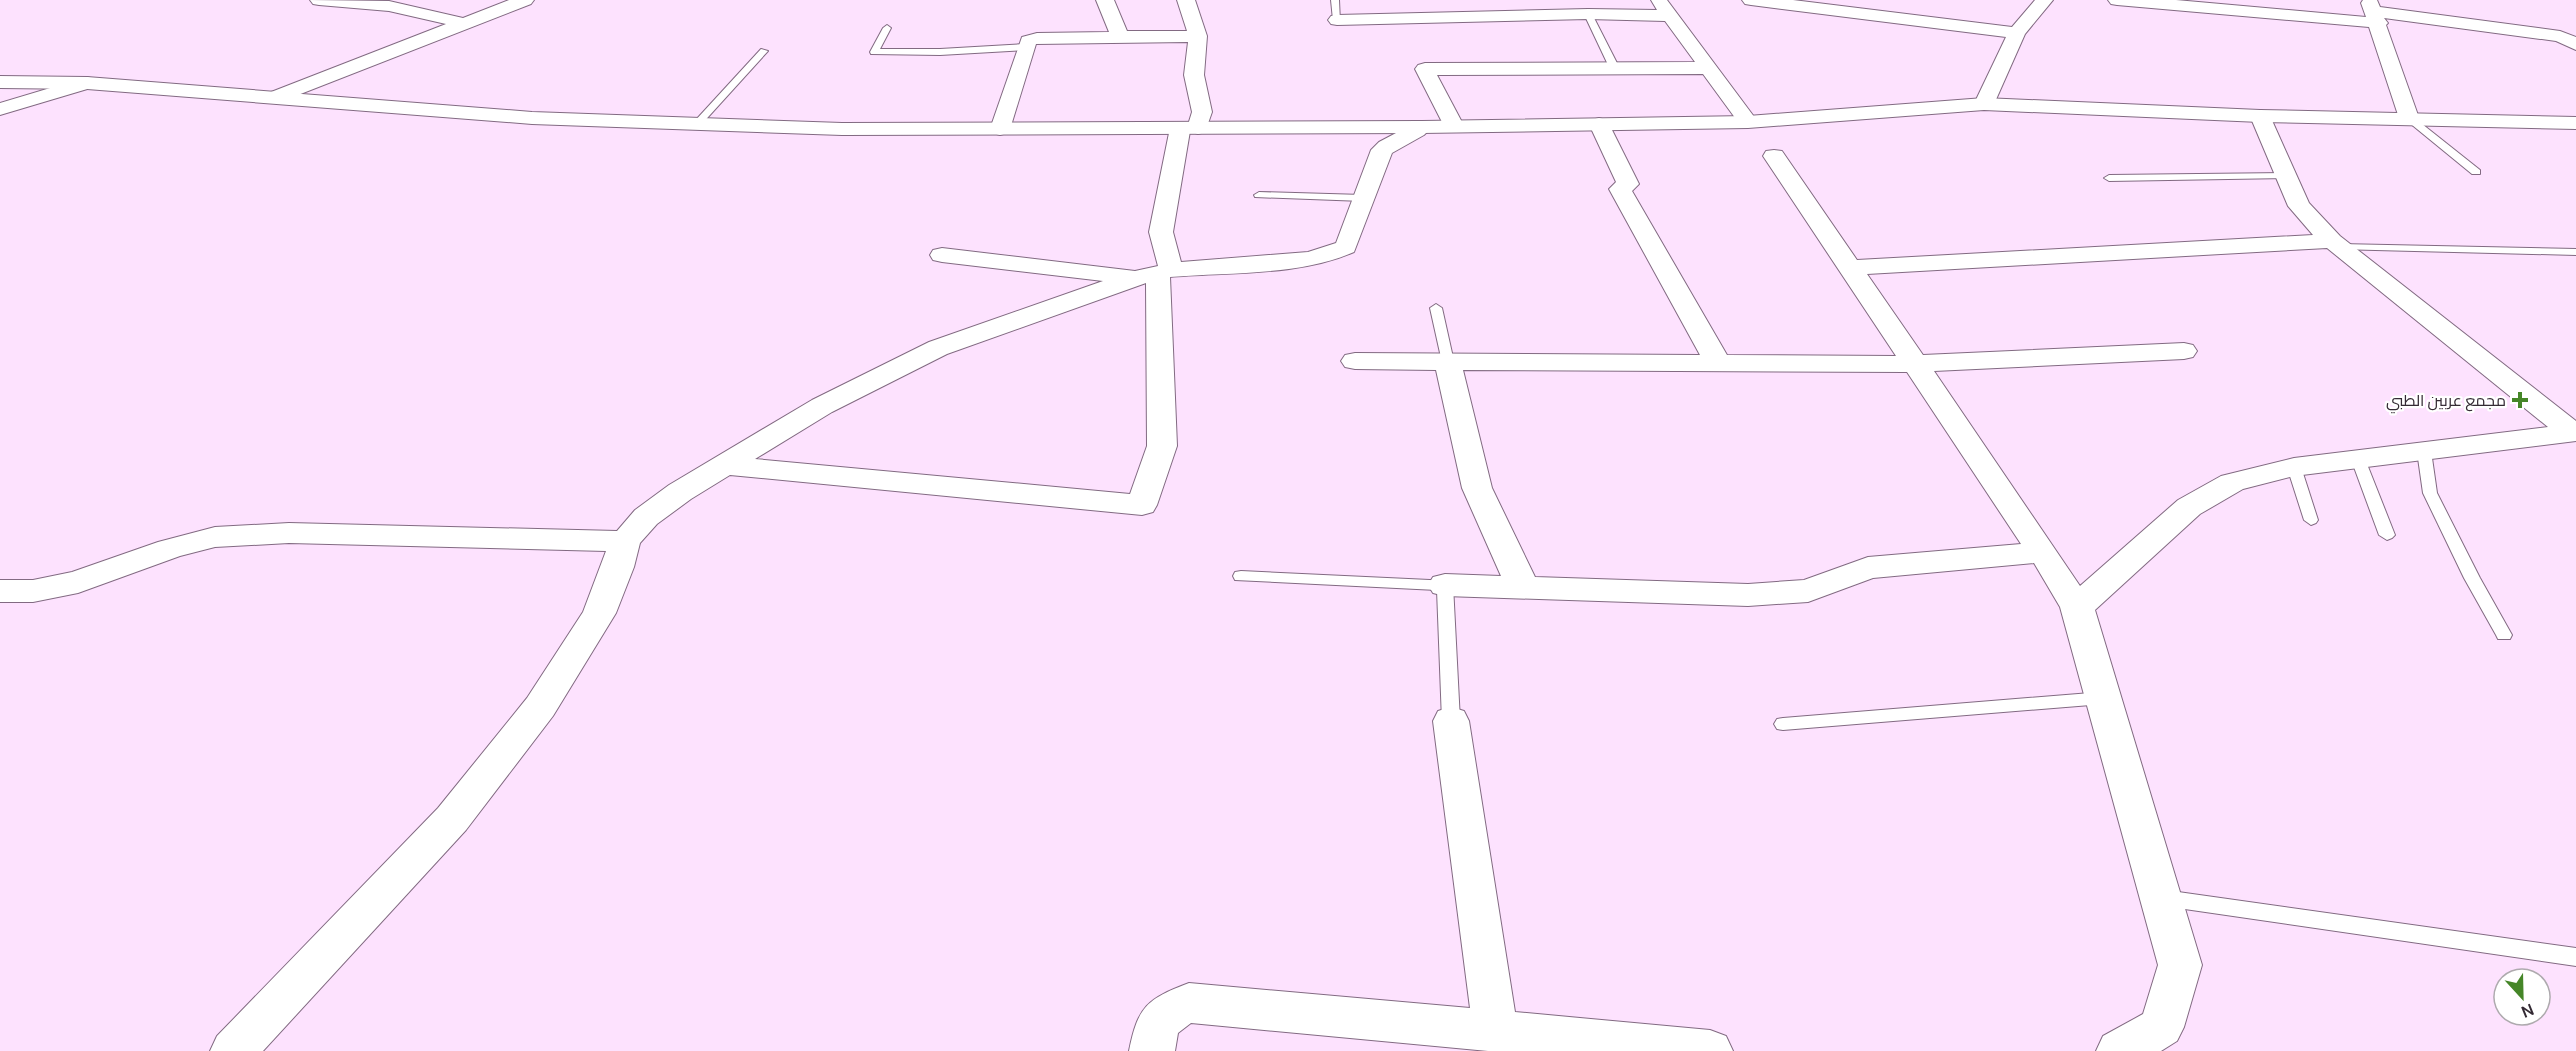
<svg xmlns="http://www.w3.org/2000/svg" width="2576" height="1051" viewBox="0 0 2576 1051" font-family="Manrope,Cairo,sans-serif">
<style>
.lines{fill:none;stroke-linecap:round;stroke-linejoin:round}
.service-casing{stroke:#826a82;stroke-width:2}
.minor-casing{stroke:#826a82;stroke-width:2}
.secondary-casing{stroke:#826a82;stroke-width:2}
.service{fill:#fff;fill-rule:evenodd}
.minor{fill:#fff;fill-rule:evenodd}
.secondary{fill:#fff;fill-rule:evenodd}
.poi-dot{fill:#458628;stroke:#fff;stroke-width:2}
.labels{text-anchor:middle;stroke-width:4.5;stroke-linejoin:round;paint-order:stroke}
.poi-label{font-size:16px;fill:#342a34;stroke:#fff;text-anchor:end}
</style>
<rect width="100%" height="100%" fill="#fde2fe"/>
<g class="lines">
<defs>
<path id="service" d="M 1331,0 L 1339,0 L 1340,22 L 1333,20 Z
M 1588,11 L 1592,14 L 1620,69 L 1618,71 L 1610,69 L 1584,14 Z
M 887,25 L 891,28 L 880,49 L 940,49 L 1026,44 L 1030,47 L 1026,50 L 940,55 L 871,54 L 870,52 L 883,28 Z
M 761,49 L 768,51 L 699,127 L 693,127 L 693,123 Z
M 2406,116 L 2412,116 L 2480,170 L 2480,174 L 2472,174 L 2406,120 Z
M 2286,173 L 2290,174 L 2290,178 L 2109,181 L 2104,178 L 2109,175 Z
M 1259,192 L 1363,195 L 1368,198 L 1363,201 L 1255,197 L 1254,195 Z
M 2340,244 L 2576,249 L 2576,255 L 2336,249 L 2336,245 Z
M 1436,304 L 1442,308 L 1454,362 L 1448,366 L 1442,362 L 1430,308 Z
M 2424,447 L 2431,451 L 2437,493 L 2480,578 L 2512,635 L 2510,639 L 2498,639 L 2496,635 L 2464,578 L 2423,493 L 2417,451 Z
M 2358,455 L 2365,459 L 2395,535 L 2392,538 L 2387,540 L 2379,535 L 2351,459 Z
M 2294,463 L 2301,467 L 2318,520 L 2316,523 L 2311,525 L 2304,520 L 2287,467 Z
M 1241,571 L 1451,581 L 1453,585 L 1460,721 L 1457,726 L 1451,727 L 1445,726 L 1442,721 L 1437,590 L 1235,580 L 1233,576 L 1235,572 Z
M 2103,692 L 2109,694 L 2112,698 L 2109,702 L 2103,704 L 1783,730 L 1777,729 L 1774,724 L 1777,719 L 1783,718 Z
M 2164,890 L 2576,948 L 2576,966 L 2164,906 L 2157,904 L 2154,898 L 2157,892 Z"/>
<path id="minor" d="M 310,0 L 389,1 L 463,18 L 509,0 L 534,0 L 531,4 L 280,102 L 266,102 L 263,98 L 266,94 L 446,24 L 389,11 L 319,5 L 313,4 Z
M 1096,0 L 1114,0 L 1127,31 L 1187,31 L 1177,0 L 1195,0 L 1207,36 L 1204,75 L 1212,112 L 1205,132 L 1198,134 L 1190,131 L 1173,232 L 1181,262 L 1308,252 L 1336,243 L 1371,150 L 1379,142 L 1415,123 L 1422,121 L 1429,123 L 1432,127 L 1424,135 L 1392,153 L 1354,252 C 1300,276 1229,272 1170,277 L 1177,446 L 1157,505 L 1153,512 L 1142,515 L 730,475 L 691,499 L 657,524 L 640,543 L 634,567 L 616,613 L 553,716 L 466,830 L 263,1051 L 210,1051 L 217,1036 L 438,808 L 527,698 L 583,612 L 606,551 L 289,543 L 215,547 L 180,556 L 78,593 L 33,602 L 0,602 L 0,580 L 33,580 L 72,572 L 158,542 L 215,527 L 289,523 L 617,531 L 635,510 L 669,485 L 812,400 L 929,342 L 1103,281 L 942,262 L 933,260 L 930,255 L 933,250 L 942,248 L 1135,271 L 1158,266 L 1149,232 L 1170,128 L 1173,124 L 1180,122 L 1188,125 L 1192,112 L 1184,75 L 1188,42 L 1036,44 L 1010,129 L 1007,133 L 1000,135 L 993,133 L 990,129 L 1022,37 L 1037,33 L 1109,32 ZM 1146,283 L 1147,446 L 1130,494 L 755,459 L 832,412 L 947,354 Z
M 1651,0 L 1667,0 L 1755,118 L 1758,122 L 1755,126 L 1741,126 L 1703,74 L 1437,75 L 1464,126 L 1461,130 L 1454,132 L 1447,130 L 1444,126 L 1415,69 L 1418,65 L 1425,63 L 1695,62 L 1665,21 L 1588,19 L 1337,25 L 1331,24 L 1328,20 L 1331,16 L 1337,15 L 1588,9 L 1657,10 Z
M 1742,0 L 1793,0 L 2012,27 L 2035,0 L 2053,0 L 2025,34 L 1994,104 L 1991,108 L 1977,108 L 1974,104 L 2006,37 L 1751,5 L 1745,4 Z
M 2108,0 L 2176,0 L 2366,17 L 2361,3 L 2363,0 L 2377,0 L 2380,7 L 2560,31 L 2576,37 L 2576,50 L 2556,41 L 2384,18 L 2388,23 L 2386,25 L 2419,118 L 2416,122 L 2402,122 L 2399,118 L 2369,27 L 2117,5 L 2111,4 Z
M 87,77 L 94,79 L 97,83 L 94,87 L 0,115 L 0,103 Z
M 2260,110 L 2267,112 L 2270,116 L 2309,203 L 2340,236 L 2576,421 L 2576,441 L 2294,476 L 2243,489 L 2200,514 L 2095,610 L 2202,965 L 2184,1027 L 2177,1041 L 2161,1051 L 2096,1051 L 2103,1036 L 2143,1014 L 2158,965 L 2060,607 L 2034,563 L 1873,578 L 1808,602 L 1748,606 L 1445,596 L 1433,593 L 1428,585 L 1433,577 L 1445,574 L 1501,576 L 1462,488 L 1436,370 L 1355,369 L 1345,367 L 1341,361 L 1345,355 L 1355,353 L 1700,355 L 1609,189 L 1616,182 L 1589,124 L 1592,120 L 1599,118 L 1606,120 L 1609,124 L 1639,184 L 1632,191 L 1727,355 L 1896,356 L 1763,156 L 1766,151 L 1774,150 L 1782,151 L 1857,260 L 2313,235 L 2288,206 L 2250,116 L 2253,112 ZM 2327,248 L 2548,427 L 2294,458 L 2221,476 L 2178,500 L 2080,586 L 1934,371 L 2184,359 L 2193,357 L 2197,351 L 2193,345 L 2184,343 L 1923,355 L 1867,274 ZM 1463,370 L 1907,372 L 2021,544 L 1868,557 L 1804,580 L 1748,584 L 1535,577 L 1492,488 Z
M 1451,707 L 1464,711 L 1469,721 L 1515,1012 L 1710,1030 L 1726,1036 L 1733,1051 L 1488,1051 L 1191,1023 L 1178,1033 L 1175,1051 L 1129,1051 C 1138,1006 1147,999 1189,983 L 1470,1008 L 1433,721 L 1438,711 Z"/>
<path id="secondary" d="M 0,76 L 87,77 L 532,112 L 842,123 L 1422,121 L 1748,116 L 1984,98 L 2260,110 L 2576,117 L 2576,129 L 2260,122 L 1984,110 L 1748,128 L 1422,133 L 842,135 L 532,124 L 87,89 L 0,88 Z"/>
</defs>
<use href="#service" class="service-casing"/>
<use href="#minor" class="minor-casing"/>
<use href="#secondary" class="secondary-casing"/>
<use href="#service" class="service"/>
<use href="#minor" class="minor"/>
<use href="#secondary" class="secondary"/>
</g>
<path class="poi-dot" d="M2517 391h6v6h6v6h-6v6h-6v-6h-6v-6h6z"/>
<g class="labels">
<g class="poi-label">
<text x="2506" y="406">مجمع عربين الطبي</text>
</g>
</g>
<g transform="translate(2522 997) rotate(158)"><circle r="28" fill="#ffffff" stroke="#aeaaae" stroke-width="1.5"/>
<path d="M0-4.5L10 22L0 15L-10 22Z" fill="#458628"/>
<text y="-9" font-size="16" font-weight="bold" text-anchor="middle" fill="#342a34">N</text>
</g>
</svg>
